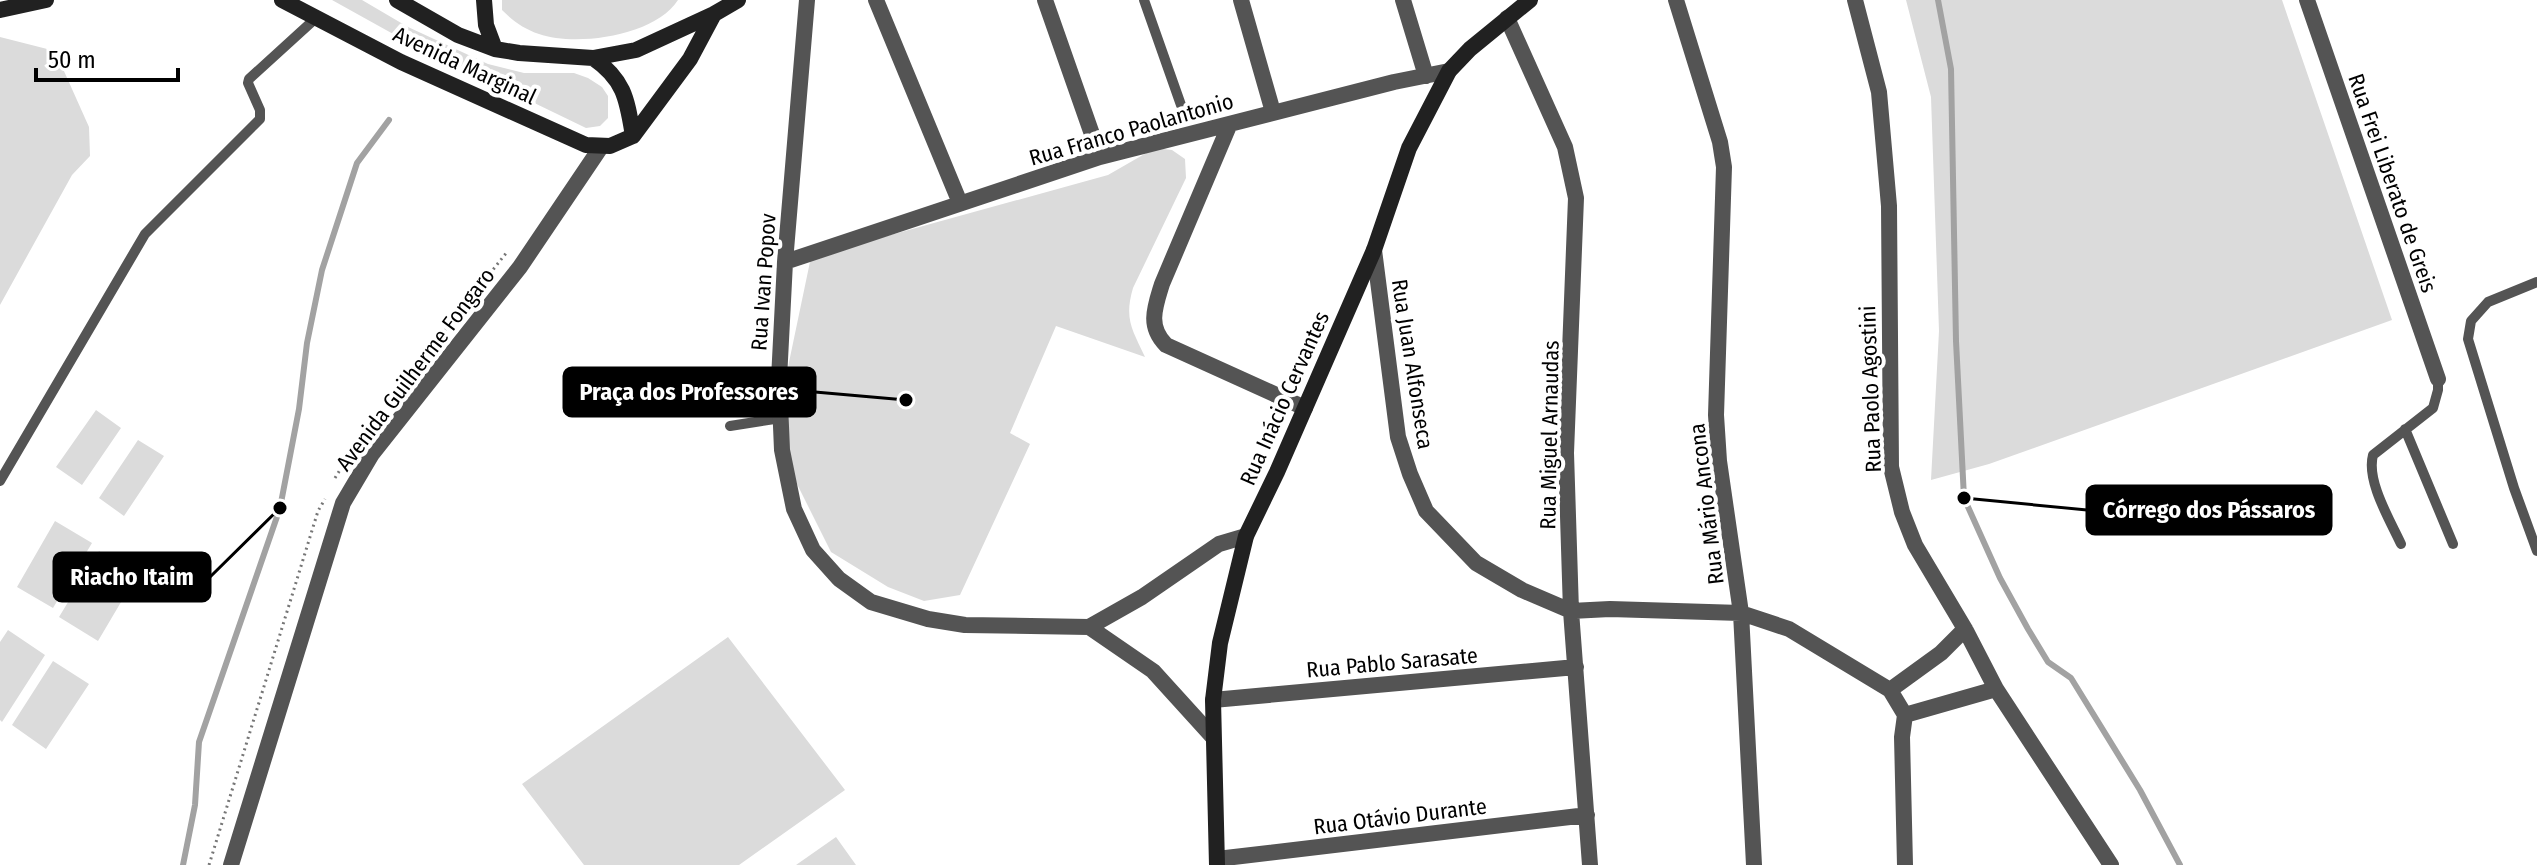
<svg xmlns="http://www.w3.org/2000/svg" width="2537" height="865" viewBox="0 0 2537 865" font-family="'Fira Sans Condensed',sans-serif">
<style>
.green{fill:#dbdbdb}
.lines{fill:none;stroke-linecap:round;stroke-linejoin:round}
.stream{stroke:#a2a2a2;stroke-width:6}
.path{stroke:#767676;stroke-width:3;stroke-dasharray:2 4;stroke-linecap:butt}
.service{stroke:#545454;stroke-width:10}
.minor{stroke:#545454;stroke-width:16}
.secondary{stroke:#212121;stroke-width:16}
.labels{text-anchor:middle;stroke-width:8;stroke-linejoin:round;paint-order:stroke}
.street-label{font-size:22px;fill:#000;stroke:#fff}
.leader{fill:none;stroke:#000;stroke-width:3}
.callout-dot{fill:#000;stroke:#fff;stroke-width:3}
.callout{fill:#000;stroke:#000;stroke-width:3}
.callout-label{font-size:24px;text-anchor:middle;font-weight:bold;fill:#fff}
</style>
<rect width="100%" height="100%" fill="#fff"/>
<path class="green" d="M 332,0 L 362,0 L 408,27 L 488,64 L 524,73 L 574,73 L 588,78 L 602,87 L 608,96 L 608,118 L 600,126 L 586,128 L 404,40 Z
M 502,0 L 678,0 C 655,36 576,47 539,34 C 524,29 513,21 502,10 Z
M 1906,0 L 2282,0 L 2392,320 L 1989,464 L 1931,480 L 1939,331 L 1931,97 Z
M 0,37 L 55,51 L 89,127 L 90,156 L 72,175 L 0,305 Z
M 1155,148 L 1172,150 L 1185,159 L 1186,178 L 1133,288 C 1124,319 1132,329 1145,357 L 1056,326 L 1010,433 L 1030,444 L 960,595 L 924,601 L 888,587 L 831,552 L 789,468 L 788,367 L 811,257 L 1108,175 Z
M 96,410 L 121,428 L 82,485 L 56,467 Z
M 138,440 L 164,456 L 124,516 L 99,498 Z
M 55,521 L 92,543 L 53,608 L 17,587 Z
M 99,551 L 137,575 L 98,641 L 59,617 Z
M 8,630 L 45,655 L 2,722 L 0,720 L 0,642 Z
M 728,637 L 845,790 L 739,865 L 584,865 L 522,784 Z
M 53,661 L 89,684 L 46,749 L 12,725 Z
M 836,837 L 856,865 L 796,865 Z"/>
<g class="lines">
<path class="stream" d="M 1938,0 L 1951,69 L 1956,341 L 1964,498 L 2000,578 L 2028,629 L 2048,662 L 2071,678 L 2140,790 L 2180,865
M 183,865 L 195,805 L 199,742 L 280,508 L 299,409 L 307,343 L 322,270 L 357,163 L 389,120"/>
<path class="path" d="M 363,434 L 507,252
M 335,478 L 354,447
M 209,865 L 318,511 L 325,499"/>
<path class="service" d="M 1144,0 L 1181,105
M 2537,282 L 2488,302 L 2471,321 L 2468,339 L 2514,488 L 2537,551
M 730,426 L 781,418
M 2405,429 L 2453,544
M 0,481 L 145,234 L 260,119 L 260,110 L 248,83 L 249,79 L 316,18
M 2401,544 C 2390,520 2366,481 2373,455 L 2433,408 L 2438,390 L 2438,379"/>
<path class="minor" d="M 807,0 L 785,262 L 779,379 L 782,450 L 794,509 L 813,550 L 839,579 L 871,602 L 928,619 L 965,625 L 1089,627 L 1153,671 L 1212,736
M 876,0 L 960,203
M 1045,0 L 1100,157
M 1241,0 L 1273,112
M 1403,0 L 1426,76
M 1676,0 L 1720,142 L 1724,167 L 1716,415 L 1719,461 L 1741,613 L 1754,865
M 1855,0 L 1879,92 L 1889,206 L 1891,467 L 1902,512 L 1915,545 L 1965,629 L 1996,689 L 2111,865
M 2307,0 L 2438,379
M 1507,18 L 1565,147 L 1576,198 L 1566,453 L 1571,611 L 1590,865
M 1229,126 L 1162,284 C 1155,307 1147,326 1166,345 L 1305,408
M 1374,250 L 1398,437 L 1410,474 L 1426,511 L 1476,563 L 1522,590 L 1571,611 L 1610,609 L 1741,613 L 1789,629 L 1890,690 L 1905,715
M 785,262 L 1100,157 L 1394,82 L 1449,71
M 1089,627 L 1142,597 L 1219,544 L 1246,536
M 1890,690 L 1941,653 L 1965,629
M 1213,700 L 1576,667
M 1905,715 L 1902,737 L 1905,865
M 1905,715 L 1996,689
M 1217,859 L 1587,815
M 231,865 L 343,503 L 372,454 L 520,267 L 601,147"/>
<path class="secondary" d="M 282,0 L 401,62 L 586,145 L 610,146 L 633,136 L 690,59 L 714,14
M 397,0 L 458,35 L 495,49 L 519,53 L 593,58 L 636,50 L 714,14 L 738,0
M 484,0 L 486,25 L 495,49
M 0,10 L 46,0
M 593,58 C 625,80 627,100 633,136
M 1217,865 L 1213,700 L 1220,643 L 1246,536 L 1277,472 L 1374,250 L 1409,148 L 1449,71 L 1470,49 L 1530,0"/>
</g>
<g class="labels">
<g class="street-label">
<text transform="translate(465 65) rotate(25)" y="8">Avenida Marginal</text>
<text transform="translate(1131 129) rotate(-16)" y="8">Rua Franco Paolantonio</text>
<text transform="translate(2393 183) rotate(71)" y="8">Rua Frei Liberato de Greis</text>
<text transform="translate(763 282) rotate(-86)" y="8">Rua Ivan Popov</text>
<text transform="translate(1413 364) rotate(81)" y="8">Rua Juan Alfonseca</text>
<text transform="translate(415 369) rotate(-53)" y="8">Avenida Guilherme Fongaro</text>
<text transform="translate(1870 389) rotate(-92)" y="8">Rua Paolo Agostini</text>
<text transform="translate(1284 398) rotate(-66)" y="8">Rua Inácio Cervantes</text>
<text transform="translate(1549 435) rotate(-89)" y="8">Rua Miguel Arnaudas</text>
<text transform="translate(1706 504) rotate(-97)" y="8">Rua Mário Ancona</text>
<text transform="translate(1392 662) rotate(-5)" y="8">Rua Pablo Sarasate</text>
<text transform="translate(1400 816) rotate(-7)" y="8">Rua Otávio Durante</text>
</g>
</g>
<path class="leader" d="M906 400L815 392M1964 498L2087 510M280 508L210 577"/>
<g class="callout-dot">
<circle cx="906" cy="400" r="8"/>
<circle cx="1964" cy="498" r="8"/>
<circle cx="280" cy="508" r="8"/>
</g>
<g class="callout">
<rect x="564" y="368" width="251" height="48" rx="8"/>
<rect x="2087" y="486" width="244" height="48" rx="8"/>
<rect x="54" y="553" width="156" height="48" rx="8"/>
</g>
<g class="callout-label">
<text x="689" y="400">Praça dos Professores</text>
<text x="2209" y="518">Córrego dos Pássaros</text>
<text x="132" y="585">Riacho Itaim</text>
</g>
<path d="M36 68v12h142v-12" fill="none" stroke="#000000" stroke-width="4"/>
<text x="48" y="68" font-size="24" fill="#000000" stroke="#ffffff" stroke-width="6" paint-order="stroke">50 m</text>
</svg>
